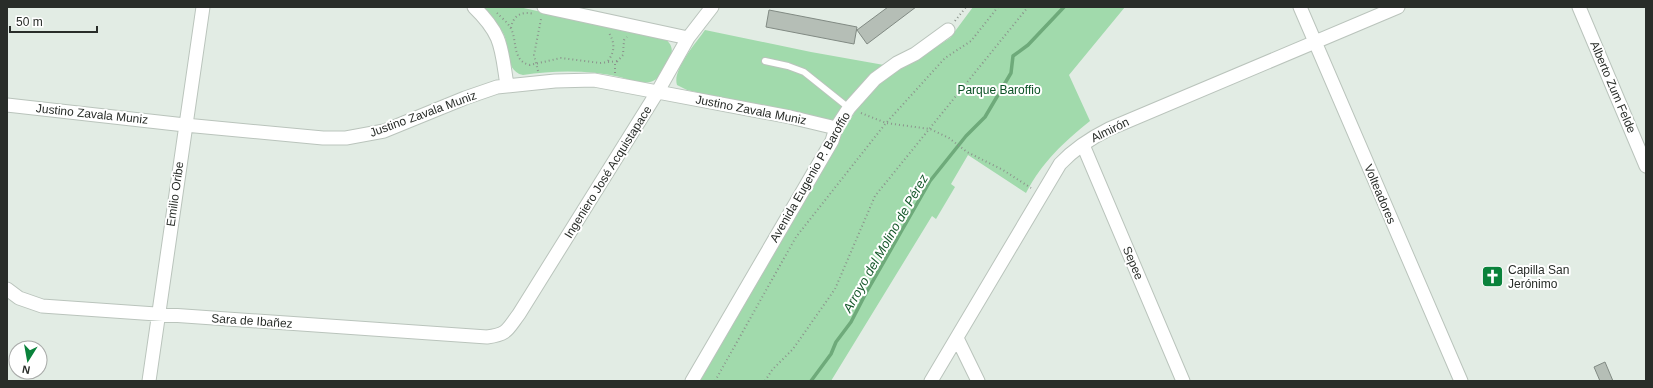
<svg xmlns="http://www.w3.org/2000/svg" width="1653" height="388" viewBox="0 0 1653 388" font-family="Helvetica,sans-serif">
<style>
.green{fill:#a1daac}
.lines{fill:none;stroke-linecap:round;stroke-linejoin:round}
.stream{stroke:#6eaa7a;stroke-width:3.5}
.building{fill:#b5beb6;stroke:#818a83}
.service-casing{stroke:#bac4bc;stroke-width:8}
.minor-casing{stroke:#bac4bc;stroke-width:15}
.path{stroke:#8b938c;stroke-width:2;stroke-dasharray:1 3;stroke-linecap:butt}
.service{stroke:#fff;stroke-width:6}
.minor{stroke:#fff;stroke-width:13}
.labels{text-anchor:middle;stroke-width:4;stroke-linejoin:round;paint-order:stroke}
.street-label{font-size:12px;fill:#292d29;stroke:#fff}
.park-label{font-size:12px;fill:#0b5225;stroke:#fff}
.poi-label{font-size:12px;fill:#292d29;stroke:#fff;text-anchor:start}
.water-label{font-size:13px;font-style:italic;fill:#16582b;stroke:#fff}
</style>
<rect width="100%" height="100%" fill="#e2ece4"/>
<path class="green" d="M 484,7 L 519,7 L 665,39 C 671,43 674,50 670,57 C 666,65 662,77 653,81 C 643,85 630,80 620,77 C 590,70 554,70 523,75 C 505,71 510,49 504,35 C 500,25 486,16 484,7 Z
M 973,7 L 1125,7 L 1069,75 L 1090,121 C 1063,143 1043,161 1026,193 L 968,155 L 951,184 L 955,187 L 936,219 L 932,216 L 831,381 L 698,381 L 863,98 L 887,75 L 922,56 L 950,38 Z
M 705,30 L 811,52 L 884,65 L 837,119 L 832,121 L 774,110 L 687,90 L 677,85 C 672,70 696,43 705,30 Z"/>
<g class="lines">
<path class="stream" d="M 811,381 L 831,354 L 836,342 L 851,322 L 866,293 L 930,181 L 966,136 L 985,117 L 1011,73 L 1013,56 L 1028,45 L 1064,7"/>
</g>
<path class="building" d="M 888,7 L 916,7 L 867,44 L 857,30 Z
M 769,10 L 857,27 L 854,44 L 766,27 Z
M 1605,362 L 1613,381 L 1600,381 L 1594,367 Z"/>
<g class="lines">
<defs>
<path id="service" d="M 765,61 L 788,66 L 804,72 L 849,108"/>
<path id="minor" d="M 474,7 C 503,35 501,48 507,85
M 544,7 L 688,38
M 1300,7 L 1461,381
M 1579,7 L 1646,166
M 7,105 L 185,125 L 323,138 L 346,138 L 384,131 L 465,98 L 497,87 L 555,81 L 594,80 L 790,117 L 836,128
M 1083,145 L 1183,381
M 7,289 L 19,298 L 42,306 L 487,337 C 508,334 507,330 519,314 L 658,91 L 688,38 L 712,7
M 957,338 L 978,381
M 149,381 L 203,7
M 692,381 L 832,141 L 836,128 L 849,108 L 875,79 L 897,63 L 915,54 L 948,30
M 931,381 L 1060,164 C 1074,149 1091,138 1109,129 L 1398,7"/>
</defs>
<use href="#service" class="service-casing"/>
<use href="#minor" class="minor-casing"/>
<path class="path" d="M 497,13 C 501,17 507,22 510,27 C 518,39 511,61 530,65 L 561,58 L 600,63 L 618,61
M 955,21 L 966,7
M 511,28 C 513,15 522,11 534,14
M 608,61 C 615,51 615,43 609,33
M 538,71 L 534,55 L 541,19
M 615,73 L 615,64 L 623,55 L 624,40 L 627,37
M 861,113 L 886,123 L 930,129 L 949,138 L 967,152 L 1003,170 L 1031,188
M 715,381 L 796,237 L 886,123 L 945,58 L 971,41 L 998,7
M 765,381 L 772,370 L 793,349 L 835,289 L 875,196 L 1028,7"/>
<use href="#service" class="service"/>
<use href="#minor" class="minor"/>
</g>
<defs>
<symbol id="church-square" viewBox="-11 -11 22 22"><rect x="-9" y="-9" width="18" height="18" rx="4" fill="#0a823b" stroke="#fff"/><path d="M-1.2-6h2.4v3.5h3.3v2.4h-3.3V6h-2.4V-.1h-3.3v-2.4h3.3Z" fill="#fff"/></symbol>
</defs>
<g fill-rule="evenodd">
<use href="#church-square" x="1480" y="264" width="25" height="25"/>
</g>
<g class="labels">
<g class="street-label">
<text transform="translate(1613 87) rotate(67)" y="4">Alberto Zum Felde</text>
<text transform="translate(751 110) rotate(11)" y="4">Justino Zavala Muniz</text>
<text transform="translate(92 114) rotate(6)" y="4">Justino Zavala Muniz</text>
<text transform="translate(423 114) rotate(-20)" y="4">Justino Zavala Muniz</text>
<text transform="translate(1110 130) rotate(-26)" y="4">Almirón</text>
<text transform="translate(608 172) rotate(-58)" y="4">Ingeniero José Acquistapace</text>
<text transform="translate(810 177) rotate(-60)" y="4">Avenida Eugenio P. Baroffio</text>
<text transform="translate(175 194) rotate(-82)" y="4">Emilio Oribe</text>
<text transform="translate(1380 194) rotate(67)" y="4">Volteadores</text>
<text transform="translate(1133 263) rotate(67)" y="4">Sepee</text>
<text transform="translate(252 321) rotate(4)" y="4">Sara de Ibañez</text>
</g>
<g class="park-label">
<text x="999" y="94">Parque Baroffio</text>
</g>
<g class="poi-label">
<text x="1508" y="274">Capilla San<tspan x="1508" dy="14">Jerónimo</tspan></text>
</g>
<g class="water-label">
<text transform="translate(885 243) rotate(-60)" y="5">Arroyo del Molino de Pérez</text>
</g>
</g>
<rect width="1653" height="388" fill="none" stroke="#292d29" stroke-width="16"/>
<g transform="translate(28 360) rotate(191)"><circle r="19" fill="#ffffff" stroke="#a9aba9"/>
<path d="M0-3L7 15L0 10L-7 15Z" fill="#0a823b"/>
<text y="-6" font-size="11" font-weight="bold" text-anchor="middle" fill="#292d29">N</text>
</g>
<path d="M10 26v6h87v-6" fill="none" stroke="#292d29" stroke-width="2"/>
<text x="16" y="26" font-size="12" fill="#292d29" stroke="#ffffff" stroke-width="3" paint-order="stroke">50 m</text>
</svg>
